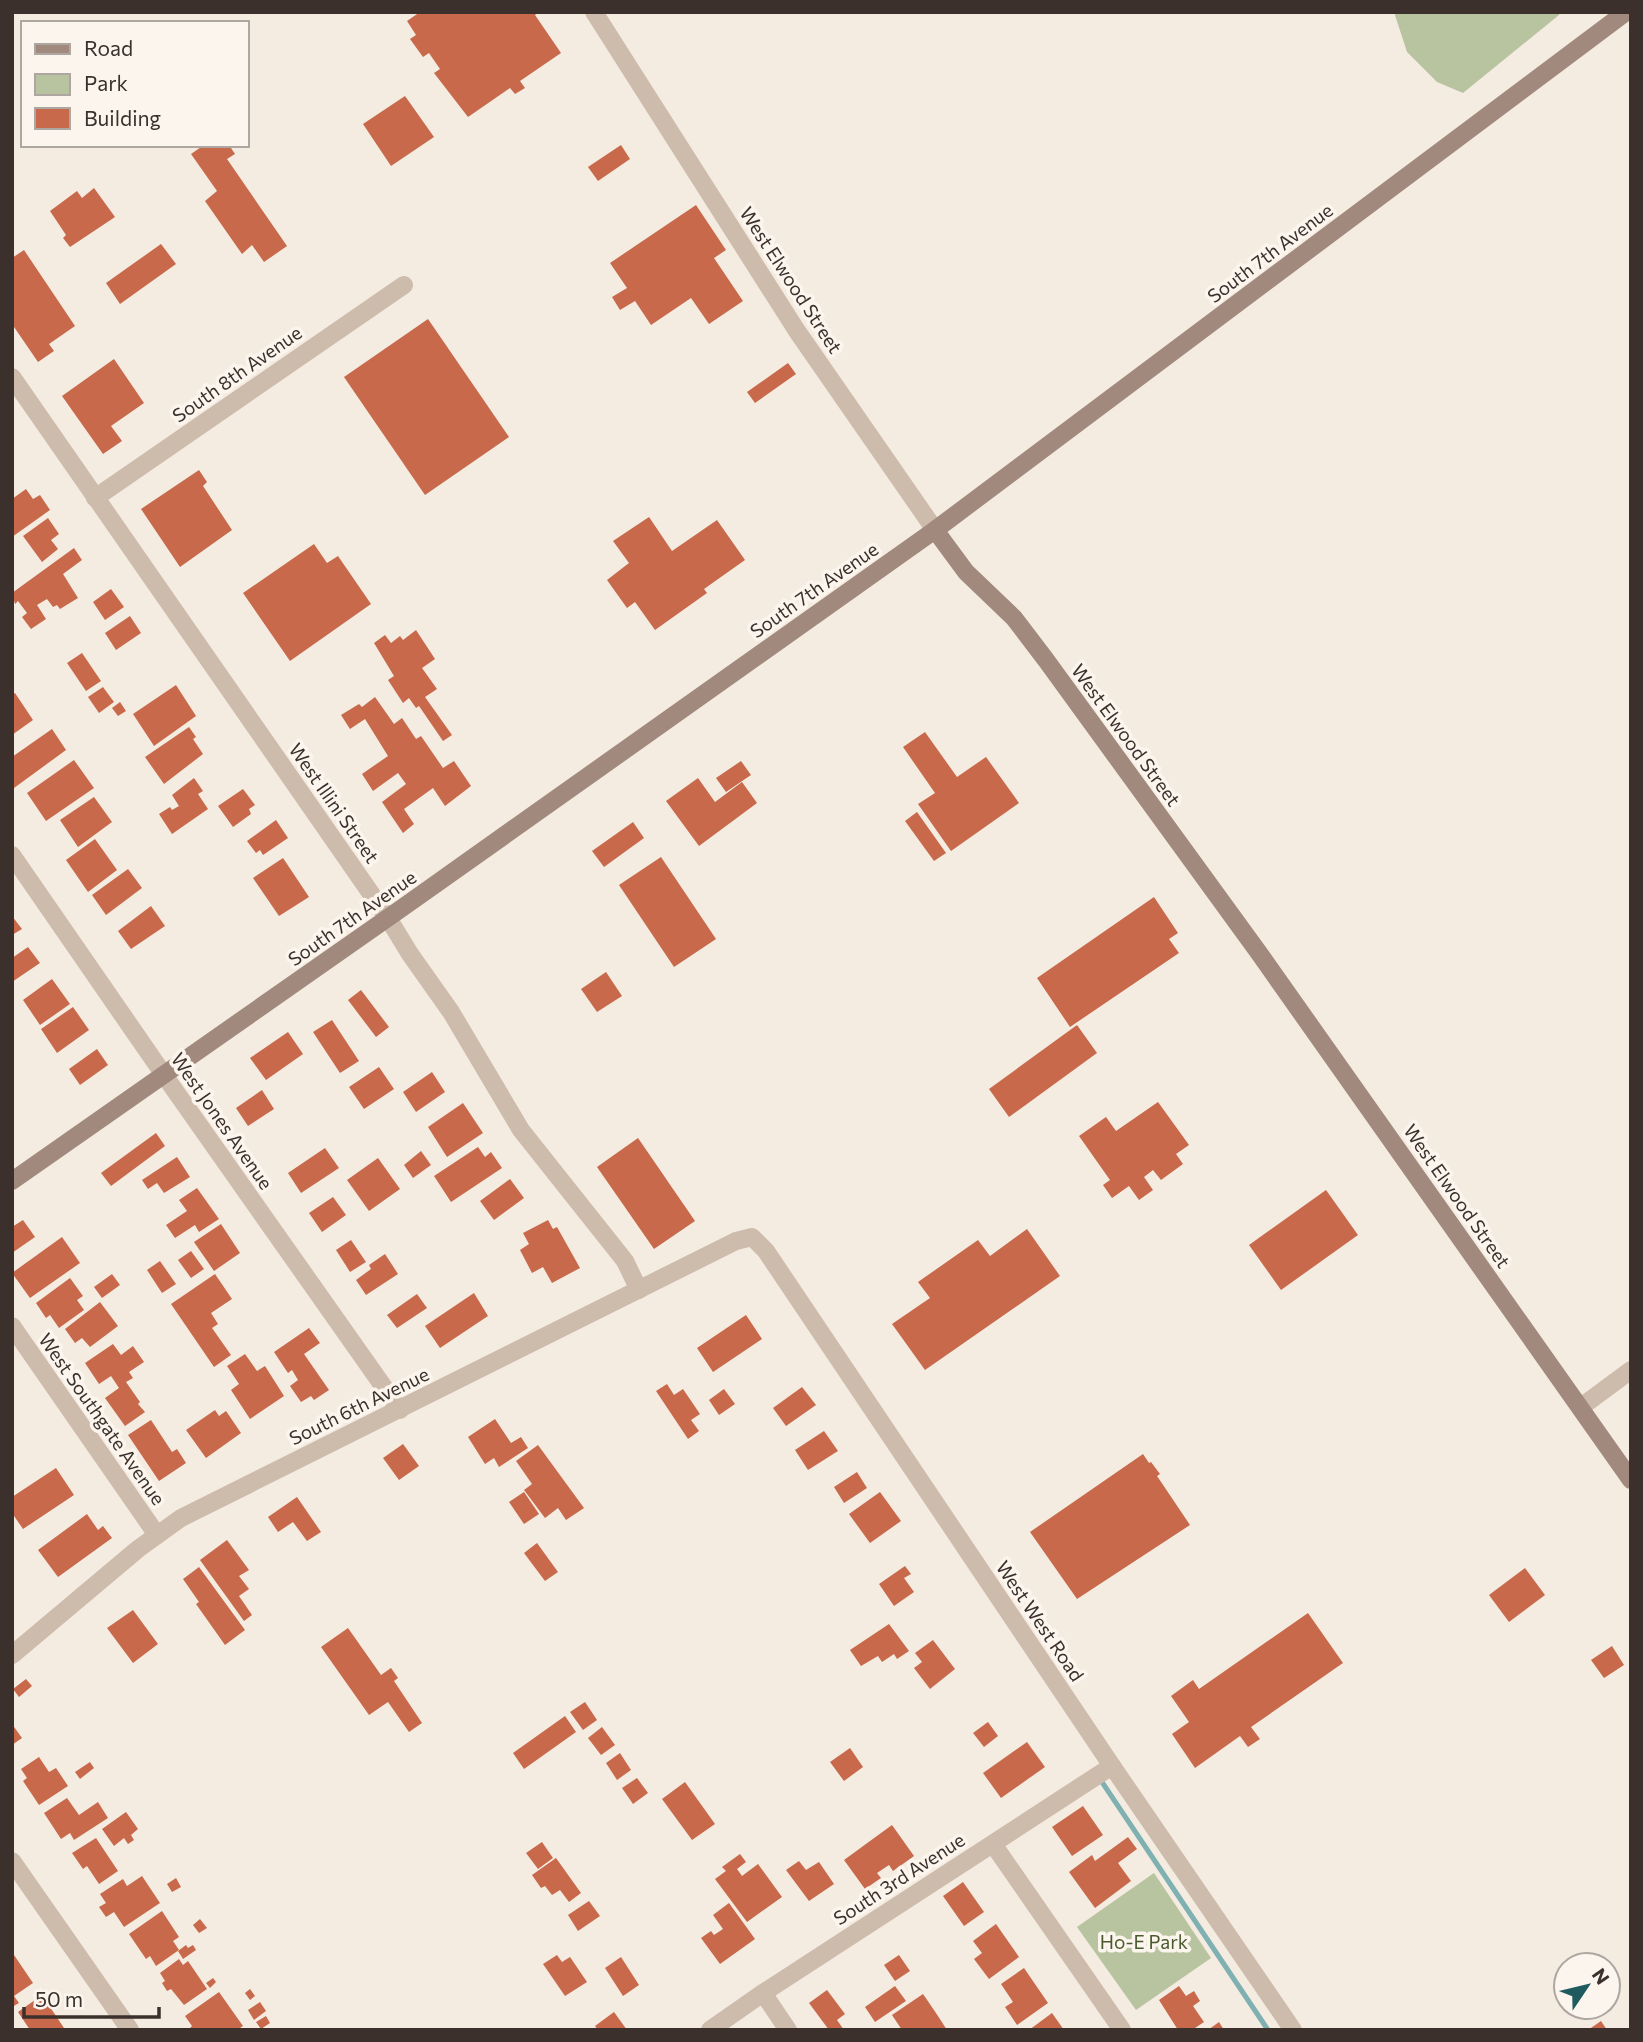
<svg xmlns="http://www.w3.org/2000/svg" width="1643" height="2042" viewBox="0 0 1643 2042" font-family="Commissioner,sans-serif">
<style>
.green{fill:#b8c4a0}
.lines{fill:none;stroke-linecap:round;stroke-linejoin:round}
.stream{stroke:#7fb0b2;stroke-width:5}
.building{fill:#c8694b}
.street{stroke:#cdbbac;stroke-width:18}
.secondary{stroke:#a18a7d;stroke-width:18}
.labels{text-anchor:middle;stroke-width:7;stroke-linejoin:round;paint-order:stroke}
.street-label{font-size:19px;fill:#3b302b;stroke:#fbf5ee}
.park-label{font-size:19px;fill:#4a5a2e;stroke:#fbf5ee}
</style>
<rect width="100%" height="100%" fill="#f4ebe1"/>
<!-- green -->
<g class="green">
<path d="M1394,12H1560L1559,15L1463,93L1437,82L1407,52Z"/>
<path d="M1154,1873L1211,1958L1136,2010L1077,1927Z"/>
</g>
<g class="lines">
<!-- stream -->
<path class="stream" d="M1100,1779L1268,2030"/>
</g>
<!-- building -->
<g class="building">
<path d="M420,12H539L535,15L561,53L520,81L525,88L515,94L510,88L468,117L434,73L440,69L429,53L423,57L410,39L416,35L407,21Z"/>
<path d="M405,96L434,137L391,166L363,124Z"/>
<path d="M204,145H229L235,154L227,159L287,246L264,262L252,245L242,254L205,201L217,191L191,154Z"/>
<path d="M621,145L630,159L598,181L588,167Z"/>
<path d="M94,188L115,217L70,247L63,238L66,235L50,211L77,191L82,198Z"/>
<path d="M696,205L726,250L714,258L743,301L709,324L691,298L651,325L635,301L620,310L612,297L627,288L610,263Z"/>
<path d="M161,244L176,264L120,304L106,283Z"/>
<path d="M24,250L75,326L49,344L54,351L38,362L12,324V258Z"/>
<path d="M428,319L509,437L425,495L344,377Z"/>
<path d="M114,359L144,403L111,426L122,441L103,454L62,396Z"/>
<path d="M788,363L796,374L755,403L747,392Z"/>
<path d="M199,470L207,482L203,486L232,530L180,567L141,509Z"/>
<path d="M26,489L33,499L40,495L50,510L12,537V499Z"/>
<path d="M649,517L672,551L717,520L745,560L704,589L707,593L655,630L635,602L627,608L607,580L629,563L613,541Z"/>
<path d="M48,518L59,534L51,540L58,549L42,562L23,536Z"/>
<path d="M314,544L327,563L338,556L371,604L290,661L243,593Z"/>
<path d="M74,548L82,560L63,574L78,598L60,609L57,605L53,607L47,599L37,605L46,619L31,629L22,617L27,613L18,601L15,604L12,593Z"/>
<path d="M111,589L124,607L105,620L93,602Z"/>
<path d="M130,616L141,633L116,650L105,633Z"/>
<path d="M416,630L435,659L422,668L437,689L425,697L452,735L443,741L419,706L416,708L409,698L403,703L388,680L394,676L374,643L385,635L391,643L400,636L403,640Z"/>
<path d="M82,653L101,681L86,691L67,663Z"/>
<path d="M176,685L196,716L154,746L133,714Z"/>
<path d="M103,687L114,702L99,713L88,697Z"/>
<path d="M15,693L33,720L12,735V695Z"/>
<path d="M375,697L394,724L402,718L416,739L421,736L443,768L454,761L471,786L445,806L433,788L404,809L414,824L403,833L382,802L406,784L398,773L373,791L362,774L388,756L365,719L350,729L341,715L359,704L362,707Z"/>
<path d="M120,702L126,711L118,716L112,708Z"/>
<path d="M189,727L196,737L193,739L203,754L164,784L145,757Z"/>
<path d="M52,729L66,750L14,788L12,757Z"/>
<path d="M925,732L957,777L986,757L1019,803L951,851L918,804L935,793L903,747Z"/>
<path d="M74,760L94,788L46,821L27,793Z"/>
<path d="M741,761L751,775L726,792L716,778Z"/>
<path d="M194,778L203,791L198,794L208,809L172,834L159,814L170,807L172,810L179,806L172,795Z"/>
<path d="M698,778L715,802L742,782L757,803L699,846L666,801Z"/>
<path d="M243,789L255,805L249,809L251,814L233,827L218,806Z"/>
<path d="M94,797L112,822L78,847L60,820Z"/>
<path d="M917,812L946,853L934,861L905,821Z"/>
<path d="M276,820L288,838L263,855L260,850L256,853L247,841Z"/>
<path d="M633,822L644,838L604,867L592,851Z"/>
<path d="M95,839L117,870L88,892L66,860Z"/>
<path d="M661,857L716,939L674,967L619,885Z"/>
<path d="M283,858L309,897L279,916L253,878Z"/>
<path d="M128,869L142,888L106,915L92,895Z"/>
<path d="M1154,897L1178,933L1169,939L1179,953L1070,1027L1037,978Z"/>
<path d="M151,906L165,926L131,949L118,931Z"/>
<path d="M12,916L22,929L12,935Z"/>
<path d="M28,947L40,963L12,982V958Z"/>
<path d="M606,972L622,996L597,1012L581,989Z"/>
<path d="M52,979L70,1004L40,1025L23,1000Z"/>
<path d="M361,990L389,1027L376,1037L348,1000Z"/>
<path d="M73,1007L89,1030L57,1053L41,1029Z"/>
<path d="M332,1020L359,1061L340,1073L313,1032Z"/>
<path d="M1077,1025L1097,1053L1009,1117L989,1089Z"/>
<path d="M288,1032L303,1054L266,1080L250,1058Z"/>
<path d="M97,1049L108,1065L80,1085L69,1069Z"/>
<path d="M379,1067L394,1089L364,1109L349,1087Z"/>
<path d="M432,1072L445,1092L416,1112L403,1092Z"/>
<path d="M262,1090L274,1109L248,1126L236,1108Z"/>
<path d="M1158,1102L1189,1145L1176,1154L1183,1164L1161,1180L1153,1170L1144,1177L1153,1190L1139,1200L1129,1186L1112,1198L1103,1185L1110,1180L1079,1136L1106,1117L1116,1131Z"/>
<path d="M463,1103L483,1133L447,1157L428,1127Z"/>
<path d="M156,1133L165,1146L111,1186L101,1173Z"/>
<path d="M638,1138L695,1221L654,1249L597,1167Z"/>
<path d="M478,1147L485,1157L491,1152L502,1168L451,1202L434,1176Z"/>
<path d="M325,1148L339,1168L301,1193L288,1173Z"/>
<path d="M421,1151L431,1165L413,1178L404,1165Z"/>
<path d="M177,1157L190,1177L164,1193L157,1183L148,1189L142,1180Z"/>
<path d="M378,1158L400,1189L369,1211L347,1180Z"/>
<path d="M510,1179L524,1198L494,1220L480,1201Z"/>
<path d="M197,1188L219,1219L199,1232L195,1225L175,1238L166,1225L187,1211L179,1200Z"/>
<path d="M1326,1190L1358,1235L1281,1290L1249,1245Z"/>
<path d="M333,1197L346,1215L322,1232L309,1213Z"/>
<path d="M23,1220L35,1237L12,1253V1227Z"/>
<path d="M548,1220L553,1229L557,1227L580,1268L552,1283L543,1267L532,1273L520,1250L529,1244L523,1233Z"/>
<path d="M221,1224L240,1253L214,1271L194,1242Z"/>
<path d="M1027,1229L1060,1276L925,1370L892,1324L930,1298L918,1282L978,1240L990,1256Z"/>
<path d="M62,1237L80,1263L30,1298L12,1273Z"/>
<path d="M351,1240L366,1262L350,1272L336,1250Z"/>
<path d="M191,1251L204,1269L191,1278L178,1260Z"/>
<path d="M385,1254L398,1274L366,1295L356,1280L371,1269L369,1265Z"/>
<path d="M160,1261L176,1284L162,1293L147,1270Z"/>
<path d="M112,1274L120,1285L102,1298L94,1287Z"/>
<path d="M215,1274L232,1299L211,1313L218,1324L212,1328L231,1355L214,1367L171,1304Z"/>
<path d="M70,1278L83,1296L77,1300L84,1310L59,1328L50,1315L46,1318L36,1303Z"/>
<path d="M474,1293L488,1316L440,1348L425,1326Z"/>
<path d="M417,1294L427,1308L397,1328L387,1315Z"/>
<path d="M100,1302L118,1326L90,1347L82,1338L75,1343L65,1329Z"/>
<path d="M746,1315L762,1339L713,1372L697,1348Z"/>
<path d="M309,1328L320,1343L304,1354L329,1390L314,1400L311,1396L301,1402L290,1386L298,1380L292,1370L288,1373L274,1352Z"/>
<path d="M113,1344L121,1355L133,1346L144,1362L129,1372L133,1378L126,1382L140,1402L138,1404L145,1412L125,1426L105,1398L119,1388L111,1376L99,1384L85,1363Z"/>
<path d="M245,1354L257,1371L265,1366L284,1396L250,1419L231,1390L239,1384L227,1366Z"/>
<path d="M667,1384L674,1395L683,1389L700,1414L691,1420L699,1431L688,1439L656,1391Z"/>
<path d="M802,1387L816,1405L786,1426L773,1408Z"/>
<path d="M724,1389L735,1404L719,1415L709,1400Z"/>
<path d="M215,1410L219,1416L226,1411L241,1433L206,1458L186,1430Z"/>
<path d="M495,1419L511,1443L521,1437L528,1448L499,1467L494,1458L485,1464L468,1437Z"/>
<path d="M151,1420L172,1452L177,1449L186,1463L159,1481L128,1435Z"/>
<path d="M824,1431L838,1451L808,1470L795,1450Z"/>
<path d="M403,1444L419,1466L399,1480L383,1458Z"/>
<path d="M538,1445L584,1508L566,1520L558,1508L545,1518L524,1490L532,1484L516,1461Z"/>
<path d="M1143,1454L1149,1463L1151,1462L1160,1474L1157,1476L1190,1525L1077,1599L1030,1532Z"/>
<path d="M56,1468L74,1495L23,1529L12,1513V1497Z"/>
<path d="M857,1472L867,1488L844,1503L834,1487Z"/>
<path d="M524,1492L539,1514L524,1524L509,1502Z"/>
<path d="M880,1492L901,1521L870,1543L849,1514Z"/>
<path d="M297,1497L321,1532L307,1541L293,1522L278,1532L268,1517Z"/>
<path d="M87,1514L98,1530L103,1526L112,1538L58,1577L38,1550Z"/>
<path d="M227,1540L249,1570L239,1576L249,1589L239,1596L252,1615L244,1621L200,1560Z"/>
<path d="M537,1543L558,1572L545,1581L524,1553Z"/>
<path d="M905,1566L911,1574L904,1578L914,1592L894,1606L879,1584Z"/>
<path d="M199,1567L245,1630L225,1645L196,1604L199,1602L183,1579Z"/>
<path d="M1525,1568L1545,1595L1509,1622L1489,1595Z"/>
<path d="M133,1610L158,1644L133,1663L107,1628Z"/>
<path d="M1308,1613L1343,1663L1251,1727L1260,1739L1248,1747L1240,1736L1195,1768L1172,1734L1189,1722L1171,1696L1193,1680L1199,1689Z"/>
<path d="M889,1624L909,1651L897,1659L894,1654L882,1662L878,1656L861,1666L850,1650Z"/>
<path d="M348,1628L381,1675L391,1668L398,1678L394,1681L422,1723L409,1732L388,1702L369,1715L321,1647Z"/>
<path d="M933,1640L955,1669L930,1689L914,1668L922,1662L915,1653Z"/>
<path d="M1612,1646L1624,1665L1604,1678L1591,1660Z"/>
<path d="M26,1679L32,1686L19,1697L13,1689Z"/>
<path d="M585,1702L597,1720L583,1730L570,1712Z"/>
<path d="M565,1716L576,1732L524,1769L513,1753Z"/>
<path d="M988,1722L998,1736L984,1747L973,1733Z"/>
<path d="M12,1724L22,1738L12,1745Z"/>
<path d="M602,1727L615,1745L601,1755L588,1738Z"/>
<path d="M1027,1742L1045,1767L1001,1798L983,1773Z"/>
<path d="M850,1748L863,1767L844,1781L830,1762Z"/>
<path d="M620,1753L631,1770L617,1780L606,1763Z"/>
<path d="M39,1757L49,1772L56,1768L68,1786L39,1805L23,1781L27,1778L21,1769Z"/>
<path d="M90,1762L94,1768L80,1779L75,1772Z"/>
<path d="M637,1778L648,1793L633,1804L622,1788Z"/>
<path d="M685,1782L715,1824L692,1840L662,1799Z"/>
<path d="M67,1798L79,1815L98,1802L108,1818L74,1840L70,1833L61,1839L44,1813Z"/>
<path d="M1083,1806L1103,1835L1072,1856L1052,1827Z"/>
<path d="M126,1812L138,1829L131,1835L134,1840L128,1844L124,1838L114,1846L102,1829Z"/>
<path d="M892,1825L914,1856L893,1871L889,1865L877,1873L881,1878L865,1889L844,1860Z"/>
<path d="M1128,1837L1137,1849L1118,1863L1131,1881L1095,1908L1069,1872L1092,1855L1095,1861Z"/>
<path d="M96,1838L118,1871L99,1884L87,1866L83,1869L72,1853Z"/>
<path d="M542,1842L553,1858L538,1869L526,1853Z"/>
<path d="M740,1854L746,1862L737,1869L742,1876L758,1864L782,1897L747,1922L715,1879L726,1871L722,1867Z"/>
<path d="M556,1858L581,1893L569,1902L560,1890L552,1895L545,1886L541,1888L532,1875Z"/>
<path d="M799,1861L806,1870L819,1862L834,1884L809,1901L786,1870Z"/>
<path d="M142,1876L160,1903L124,1927L114,1912L106,1917L99,1907L106,1903L100,1894L123,1879L127,1886Z"/>
<path d="M176,1878L181,1887L172,1892L167,1884Z"/>
<path d="M963,1882L984,1912L964,1926L943,1896Z"/>
<path d="M589,1901L600,1916L578,1931L568,1915Z"/>
<path d="M729,1903L755,1939L720,1964L701,1938L711,1931L714,1935L723,1929L713,1915Z"/>
<path d="M162,1911L179,1937L173,1941L179,1950L156,1966L150,1956L146,1959L129,1934Z"/>
<path d="M200,1919L207,1928L199,1933L193,1925Z"/>
<path d="M996,1924L1019,1957L989,1979L974,1959L982,1953L973,1941Z"/>
<path d="M186,1945L188,1948L193,1945L196,1950L183,1959L178,1951Z"/>
<path d="M14,1955L33,1983L14,1996L19,2003L12,2007V1956Z"/>
<path d="M557,1955L562,1962L570,1957L587,1982L565,1996L543,1964Z"/>
<path d="M899,1955L910,1971L895,1981L884,1965Z"/>
<path d="M621,1957L639,1985L623,1996L605,1968Z"/>
<path d="M179,1959L183,1965L188,1961L207,1989L184,2005L171,1989L167,1991L162,1983L165,1981L160,1973Z"/>
<path d="M1024,1968L1048,2003L1017,2025L1005,2007L1013,2002L1001,1984Z"/>
<path d="M213,1978L216,1982L210,1988L206,1983Z"/>
<path d="M895,1986L906,2001L875,2022L865,2007Z"/>
<path d="M1179,1986L1186,1996L1194,1991L1200,2001L1193,2006L1204,2022L1192,2030H1178L1159,2000Z"/>
<path d="M250,1989L255,1996L250,2000L245,1993Z"/>
<path d="M827,1990L845,2014L837,2020L844,2030H829L809,2003Z"/>
<path d="M219,1992L243,2026L237,2030H191L190,2028L192,2026L185,2016Z"/>
<path d="M923,1994L936,2013L947,2030H902L892,2015Z"/>
<path d="M42,1995L64,2028L62,2030H30L18,2012Z"/>
<path d="M260,2002L266,2011L254,2020L248,2010Z"/>
<path d="M614,2012L627,2030H598L595,2026Z"/>
<path d="M1052,2013L1064,2030H1029Z"/>
<path d="M266,2016L270,2023L261,2029L256,2022Z"/>
<path d="M1601,2021L1607,2030H1588Z"/>
<path d="M1219,2022L1224,2030H1208Z"/>
</g>
<g class="lines">
<!-- street -->
<g class="street">
<path d="M594,12L797,331L935,530"/>
<path d="M12,377L388,918L410,954L451,1012L521,1130L625,1261L639,1290"/>
<path d="M95,498L404,285"/>
<path d="M12,855L164,1075L400,1410"/>
<path d="M12,1326L157,1535"/>
<path d="M1581,1407L1631,1370"/>
<path d="M12,1655L138,1549L181,1518L736,1241L752,1237L766,1251L1112,1766L1293,2030"/>
<path d="M993,1844L1122,2030"/>
<path d="M12,1861L130,2030"/>
<path d="M763,1993L788,2030"/>
<path d="M710,2030L763,1993L1112,1766"/>
</g>
<!-- secondary -->
<g class="secondary">
<path d="M935,530L966,572L1014,618L1046,660L1259,953L1631,1480"/>
<path d="M12,1181L402,908L935,530L1626,12"/>
</g>
</g>
<g class="labels">
<!-- street labels -->
<g class="street-label">
<text transform="translate(1270 253) rotate(-37)" y="7">South 7th Avenue</text>
<text transform="translate(791 280) rotate(57)" y="7">West Elwood Street</text>
<text transform="translate(237 374) rotate(-35)" y="7">South 8th Avenue</text>
<text transform="translate(814 590) rotate(-35)" y="7">South 7th Avenue</text>
<text transform="translate(1126 735) rotate(54)" y="7">West Elwood Street</text>
<text transform="translate(334 803) rotate(55)" y="7">West Illini Street</text>
<text transform="translate(352 918) rotate(-35)" y="7">South 7th Avenue</text>
<text transform="translate(222 1121) rotate(55)" y="7">West Jones Avenue</text>
<text transform="translate(1457 1196) rotate(55)" y="7">West Elwood Street</text>
<text transform="translate(359 1406) rotate(-26)" y="7">South 6th Avenue</text>
<text transform="translate(102 1419) rotate(55)" y="7">West Southgate Avenue</text>
<text transform="translate(1040 1621) rotate(56)" y="7">West West Road</text>
<text transform="translate(899 1879) rotate(-33)" y="7">South 3rd Avenue</text>
</g>
<!-- park labels -->
<g class="park-label">
<text x="1144" y="1949">Ho-E Park</text>
</g>
</g>
<!-- border -->
<rect width="1643" height="2042" fill="none" stroke="#3b302b" stroke-width="28"/>
<!-- legend -->
<rect x="21" y="21" width="228" height="126" fill="#fbf5ee" stroke="#aea6a0" stroke-width="2"/>
<rect x="35" y="44" width="35" height="10" fill="#a18a7d" stroke="#aea6a0" stroke-width="2"/>
<text x="84" y="56" font-size="21" fill="#3b302b">Road</text>
<rect x="35" y="74" width="35" height="21" fill="#b8c4a0" stroke="#aea6a0" stroke-width="2"/>
<text x="84" y="91" font-size="21" fill="#3b302b">Park</text>
<rect x="35" y="108" width="35" height="21" fill="#c8694b" stroke="#aea6a0" stroke-width="2"/>
<text x="84" y="126" font-size="21" fill="#3b302b">Building</text>
<!-- north arrow -->
<g transform="translate(1587 1986) rotate(55)"><circle r="33" fill="#fbf5ee" stroke="#aea6a0" stroke-width="2"/>
<path d="M0-5L12 26L0 18L-12 26Z" fill="#1f5a5e"/>
<text y="-10" font-size="19" font-weight="bold" text-anchor="middle" fill="#3b302b">N</text>
</g>
<!-- scale -->
<path d="M24 2007v10h135v-10" fill="none" stroke="#3b302b" stroke-width="3.5"/>
<text x="35" y="2007" font-size="21" fill="#3b302b" stroke="#fbf5ee" stroke-width="5" paint-order="stroke">50 m</text>
</svg>
